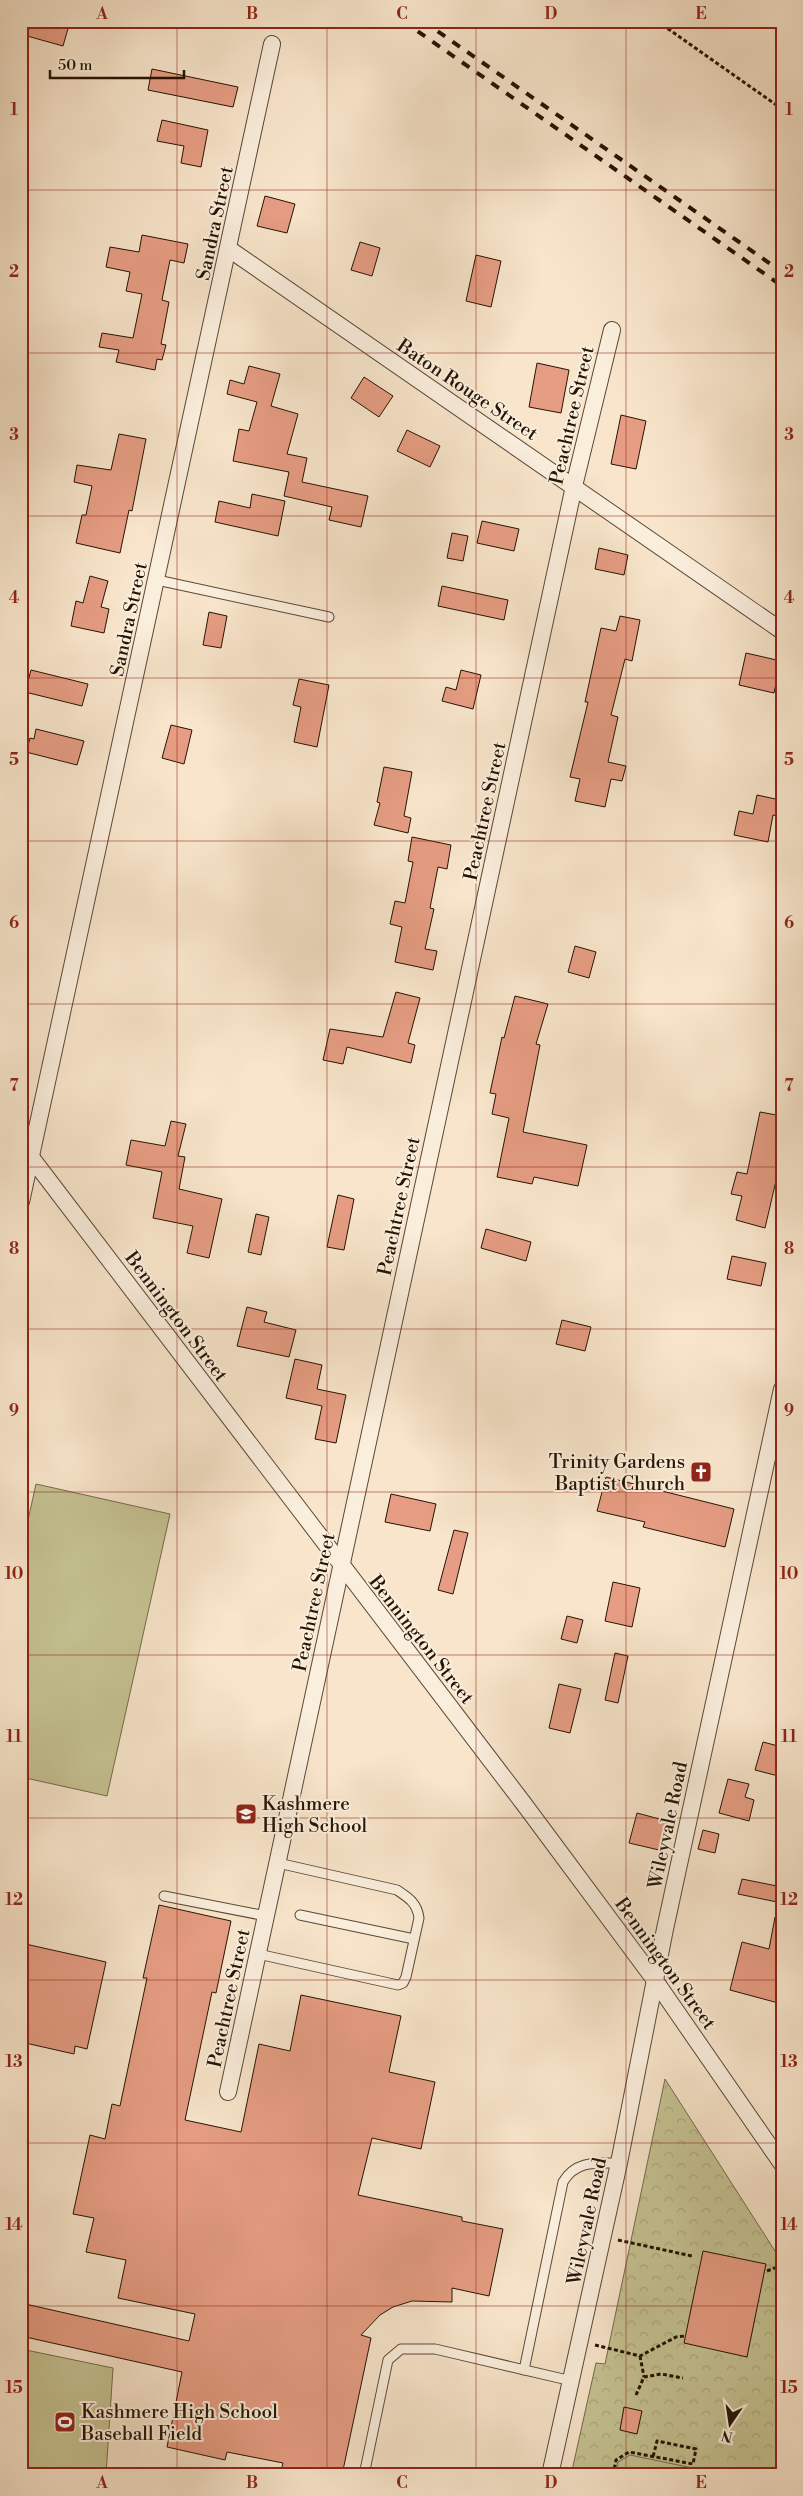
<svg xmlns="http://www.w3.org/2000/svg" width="803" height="2496" viewBox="0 0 803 2496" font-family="'Libre Bodoni',serif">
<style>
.park{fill:url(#park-crowns);stroke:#756a4a}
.pitch{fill:#c5c292;stroke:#756a4a}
.building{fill:#e69d83;stroke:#251303}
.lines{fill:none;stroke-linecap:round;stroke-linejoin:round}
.service-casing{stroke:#5a4835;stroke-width:11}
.minor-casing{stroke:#5a4835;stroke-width:18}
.path{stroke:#251303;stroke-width:3;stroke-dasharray:4 2.5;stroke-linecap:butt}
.service{stroke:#faeedd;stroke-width:9}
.minor{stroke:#faeedd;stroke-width:16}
.rail{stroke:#251303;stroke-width:4;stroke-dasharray:9 9;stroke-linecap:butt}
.grid{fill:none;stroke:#8f2418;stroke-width:1;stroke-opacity:0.55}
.labels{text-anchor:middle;stroke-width:4;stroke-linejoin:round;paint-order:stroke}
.street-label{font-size:19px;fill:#251303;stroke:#faeedd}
.poi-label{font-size:19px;fill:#251303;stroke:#faeedd;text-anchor:start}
.neatline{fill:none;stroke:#8f2418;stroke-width:2}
.grid-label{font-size:16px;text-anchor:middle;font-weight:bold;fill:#8f2418}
</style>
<defs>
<pattern id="park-crowns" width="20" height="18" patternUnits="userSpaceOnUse" patternTransform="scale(1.25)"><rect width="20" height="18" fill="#c5c292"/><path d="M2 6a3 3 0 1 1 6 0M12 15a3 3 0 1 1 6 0" fill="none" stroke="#a9a67c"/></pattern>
</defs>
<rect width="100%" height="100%" fill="#f8e5cb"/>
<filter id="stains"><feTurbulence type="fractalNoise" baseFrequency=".004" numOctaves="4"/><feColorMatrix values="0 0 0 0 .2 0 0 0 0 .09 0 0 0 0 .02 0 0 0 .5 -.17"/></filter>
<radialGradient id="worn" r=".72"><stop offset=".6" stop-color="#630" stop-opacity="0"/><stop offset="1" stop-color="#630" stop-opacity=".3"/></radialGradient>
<!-- park -->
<path class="park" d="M665,2079L782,2262V2475H571L596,2363L605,2364Z"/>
<!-- pitch -->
<g class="pitch">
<path d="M36,1484L170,1514L107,1796L21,1777V1552Z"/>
<path d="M21,2349L113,2368L106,2475H21Z"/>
<path d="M630,2455L726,2475H615L618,2462Z"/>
</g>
<!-- building -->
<g class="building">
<path d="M31,21H53L69,25L63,46L27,36Z"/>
<path d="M152,69L238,87L233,107L148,90Z"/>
<path d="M162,120L208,130L201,167L181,163L184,146L157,141Z"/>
<path d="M265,196L295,204L287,233L257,226Z"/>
<path d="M142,235L188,244L184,263L170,260L162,300L169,302L161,344L166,345L162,360L157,359L155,370L116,362L119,350L99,347L102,333L133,338L142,294L126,291L130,272L106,267L110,247L139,252Z"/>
<path d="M360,242L380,248L372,276L351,270Z"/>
<path d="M476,255L501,261L491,307L466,301Z"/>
<path d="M537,363L569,370L561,413L529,407Z"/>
<path d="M249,366L280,374L271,406L298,414L287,454L307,458L302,482L368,496L361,527L329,520L332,507L284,496L289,472L233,461L239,429L249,431L257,402L227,394L230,380L244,384Z"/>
<path d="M364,377L393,396L379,417L351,398Z"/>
<path d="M621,415L646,421L636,469L611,464Z"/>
<path d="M407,430L440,446L430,467L397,451Z"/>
<path d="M119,434L146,439L132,511L129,510L120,553L76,543L82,515H86L92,486L74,482L77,465L111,470Z"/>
<path d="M252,494L285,501L278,536L215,522L219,501L250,508Z"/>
<path d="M482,521L519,529L514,551L477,543Z"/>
<path d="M452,533L468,536L463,561L447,558Z"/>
<path d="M599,548L628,555L624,575L595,569Z"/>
<path d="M90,576L108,581L101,607L109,609L104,633L71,626L76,601L83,603Z"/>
<path d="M442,586L508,600L504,620L438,606Z"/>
<path d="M209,612L227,616L221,648L203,645Z"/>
<path d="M620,616L640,620L632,661L625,659L611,715L618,717L608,762L626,766L622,781L611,779L605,807L575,801L580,779L570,777L588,702H585L601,628L616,631Z"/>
<path d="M746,653L781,661L774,693L739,685Z"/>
<path d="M31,670L88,684L82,706L25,692Z"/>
<path d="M461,670L481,675L473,709L442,701L446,687L456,690Z"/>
<path d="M299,679L329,685L317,747L294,742L301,707L293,705Z"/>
<path d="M171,725L192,730L184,764L162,758Z"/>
<path d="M36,729L84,741L77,765L26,752L30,738L34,739Z"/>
<path d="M384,767L412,772L404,816L411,818L408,833L374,825L380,803L377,802Z"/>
<path d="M757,795L780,800L777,816L773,815L768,842L734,835L739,811L753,814Z"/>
<path d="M412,837L451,845L447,869L438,867L430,908L434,909L425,949L437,951L433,970L395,962L402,927L390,924L395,901L405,903L413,862L408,861Z"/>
<path d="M575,946L596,952L589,978L568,972Z"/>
<path d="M396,992L420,998L408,1043L415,1045L411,1063L347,1047L343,1064L323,1060L330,1029L383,1037Z"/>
<path d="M515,996L548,1004L536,1044L540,1045L523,1132L587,1145L578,1186L534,1177L532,1184L497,1177L509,1118L492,1114L496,1094L490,1093L502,1037L504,1038Z"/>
<path d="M760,1112L782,1116V1155L765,1228L736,1220L742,1196L731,1194L737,1172L747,1174Z"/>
<path d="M171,1121L186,1124L178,1156L185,1157L179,1189L222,1199L209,1258L187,1253L193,1226L153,1218L162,1172L126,1165L131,1140L165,1146Z"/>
<path d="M338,1195L354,1199L344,1250L327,1247Z"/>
<path d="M256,1214L269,1217L261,1255L248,1252Z"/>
<path d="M486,1229L531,1242L526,1261L481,1248Z"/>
<path d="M732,1256L766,1263L761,1286L727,1279Z"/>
<path d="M247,1307L267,1312L264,1322L296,1330L289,1357L237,1346Z"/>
<path d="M562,1320L591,1327L585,1351L556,1344Z"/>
<path d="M295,1359L322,1365L317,1389L346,1395L336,1443L315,1439L322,1406L286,1398Z"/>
<path d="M606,1477L734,1509L725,1547L643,1527L645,1522L597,1511Z"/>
<path d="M391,1494L436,1504L430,1531L385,1522Z"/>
<path d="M454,1530L468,1533L453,1594L438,1590Z"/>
<path d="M613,1582L640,1588L632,1627L605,1621Z"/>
<path d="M567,1616L583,1620L577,1643L561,1639Z"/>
<path d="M615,1653L628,1656L618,1703L605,1700Z"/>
<path d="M559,1684L581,1689L570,1733L549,1728Z"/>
<path d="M763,1742L782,1747V1777L755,1770Z"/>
<path d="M728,1779L749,1784L745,1797L754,1800L749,1821L719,1813Z"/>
<path d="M637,1813L667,1821L659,1850L629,1843Z"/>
<path d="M703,1830L719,1834L715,1853L698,1849Z"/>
<path d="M742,1879L782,1887V1903L738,1894Z"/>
<path d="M159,1905L231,1921L216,1993L212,1992L185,2120L241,2132L259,2044L290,2051L301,1995L401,2016L389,2072L435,2082L421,2149L372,2138L358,2195L462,2217V2221L503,2229L489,2296L452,2288V2302L412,2301L393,2307L380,2315L361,2335L371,2338L342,2475H297L281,2471L283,2463L227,2452L225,2460L167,2447L182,2372L21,2336V2303L189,2341L195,2314L118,2298L126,2260L86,2252L94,2218L73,2214L90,2135L105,2139L112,2104L120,2106L147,1978H143Z"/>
<path d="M775,1917H782V2004L730,1990L742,1942L769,1949Z"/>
<path d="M21,1943L106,1962L87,2049L75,2046L74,2054L21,2042Z"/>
<path d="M703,2251L766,2264L747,2357L684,2343Z"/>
<path d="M624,2407L642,2411L637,2434L620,2430Z"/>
</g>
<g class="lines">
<!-- service casing -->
<g class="service-casing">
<g id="service">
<path d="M157,580L329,617"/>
<path d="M164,1896L266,1916"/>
<path d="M300,1915L414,1939"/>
<path d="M258,1954L398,1985L403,1983L406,1977L419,1918C417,1903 409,1898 397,1890L278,1863"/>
<path d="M524,2370L563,2182C576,2160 597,2163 619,2163"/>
<path d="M364,2475L388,2360L401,2349H435L572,2381"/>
</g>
</g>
<!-- minor casing -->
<g class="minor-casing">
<g id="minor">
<path d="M229,249L782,631"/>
<path d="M21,1144L524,1804L654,1979L782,2164"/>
<path d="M21,1202L272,44"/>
<path d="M228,2092L574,486L612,330"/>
<path d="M550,2475L619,2163L665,1929L782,1389"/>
</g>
</g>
<!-- path -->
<g class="path">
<path d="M657,21L782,109"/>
<path d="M618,2240L692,2256"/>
<path d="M767,2271L782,2265"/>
<path d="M595,2345L640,2356L676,2337L685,2336"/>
<path d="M640,2356L644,2377"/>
<path d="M636,2395L644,2377L661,2374L683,2378"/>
<path d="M613,2475L616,2460L629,2452L693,2464L696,2449L657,2441L653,2457"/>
</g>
<!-- service -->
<use href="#service" class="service"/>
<!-- minor -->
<use href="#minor" class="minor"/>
<!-- rail -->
<g class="rail">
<path d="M403,21L782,286"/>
<path d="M423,21L782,272"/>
</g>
</g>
<!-- grid -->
<path class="grid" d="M177,21V2475M327,21V2475M476,21V2475M626,21V2475M21,190H782M21,353H782M21,516H782M21,678H782M21,841H782M21,1004H782M21,1167H782M21,1329H782M21,1492H782M21,1655H782M21,1818H782M21,1980H782M21,2143H782M21,2306H782"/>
<!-- icons -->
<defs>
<g id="church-square" transform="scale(1.125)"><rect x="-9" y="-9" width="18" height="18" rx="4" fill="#8f2418" stroke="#faeedd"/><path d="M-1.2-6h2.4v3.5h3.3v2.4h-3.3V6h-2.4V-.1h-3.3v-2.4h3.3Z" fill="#fff"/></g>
<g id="school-square" transform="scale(1.125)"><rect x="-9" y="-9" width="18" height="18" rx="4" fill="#8f2418" stroke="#faeedd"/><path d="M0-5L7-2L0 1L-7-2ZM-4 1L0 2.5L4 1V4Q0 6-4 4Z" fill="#fff"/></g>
<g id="stadium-square" transform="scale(1.125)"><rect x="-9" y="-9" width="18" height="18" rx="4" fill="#8f2418" stroke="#faeedd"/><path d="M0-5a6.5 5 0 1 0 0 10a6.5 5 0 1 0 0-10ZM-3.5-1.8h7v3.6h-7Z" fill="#fff"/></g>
</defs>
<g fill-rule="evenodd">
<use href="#church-square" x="701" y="1472"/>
<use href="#school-square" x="246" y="1814"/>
<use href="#stadium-square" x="65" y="2422"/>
</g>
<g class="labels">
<!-- street labels -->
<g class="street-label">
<text transform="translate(214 223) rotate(-78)" y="7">Sandra Street</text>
<text transform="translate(468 389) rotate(34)" y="7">Baton Rouge Street</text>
<text transform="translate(571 415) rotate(-77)" y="7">Peachtree Street</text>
<text transform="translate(128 619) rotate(-78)" y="7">Sandra Street</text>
<text transform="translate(484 811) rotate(-78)" y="7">Peachtree Street</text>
<text transform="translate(398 1206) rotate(-78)" y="7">Peachtree Street</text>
<text transform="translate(177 1316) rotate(53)" y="7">Bennington Street</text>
<text transform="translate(313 1602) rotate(-78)" y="7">Peachtree Street</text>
<text transform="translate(422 1639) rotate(52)" y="7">Bennington Street</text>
<text transform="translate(667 1825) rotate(-78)" y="7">Wileyvale Road</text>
<text transform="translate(666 1963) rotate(54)" y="7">Bennington Street</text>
<text transform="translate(228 1998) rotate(-78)" y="7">Peachtree Street</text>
<text transform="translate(586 2221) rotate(-78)" y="7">Wileyvale Road</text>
</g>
<!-- poi labels -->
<g class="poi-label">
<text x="685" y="1468" text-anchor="end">Trinity Gardens<tspan x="685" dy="22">Baptist Church</tspan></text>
<text x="262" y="1810">Kashmere<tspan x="262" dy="22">High School</tspan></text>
<text x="81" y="2418">Kashmere High School<tspan x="81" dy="22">Baseball Field</tspan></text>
</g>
</g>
<!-- margin -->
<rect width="803" height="2496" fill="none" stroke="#f8e5cb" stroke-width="55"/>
<!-- north arrow -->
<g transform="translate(730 2424) rotate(193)" stroke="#faeedd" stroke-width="4" paint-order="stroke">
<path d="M0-4L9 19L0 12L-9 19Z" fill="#251303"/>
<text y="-8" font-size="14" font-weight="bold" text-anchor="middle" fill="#251303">N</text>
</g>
<!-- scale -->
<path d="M50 70v8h134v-8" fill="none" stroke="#251303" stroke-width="2.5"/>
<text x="58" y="70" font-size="15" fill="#251303" stroke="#faeedd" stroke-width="4" paint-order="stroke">50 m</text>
<rect x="28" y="28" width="748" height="2440" class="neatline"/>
<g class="grid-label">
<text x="102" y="19">A</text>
<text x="252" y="19">B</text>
<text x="402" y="19">C</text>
<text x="551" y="19">D</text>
<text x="701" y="19">E</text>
<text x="14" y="115">1</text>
<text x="789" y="115">1</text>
<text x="14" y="277">2</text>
<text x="789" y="277">2</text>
<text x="14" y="440">3</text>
<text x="789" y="440">3</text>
<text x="14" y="603">4</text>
<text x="789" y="603">4</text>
<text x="14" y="765">5</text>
<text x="789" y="765">5</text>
<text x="14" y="928">6</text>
<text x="789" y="928">6</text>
<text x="14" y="1091">7</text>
<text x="789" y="1091">7</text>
<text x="14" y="1254">8</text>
<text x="789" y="1254">8</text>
<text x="14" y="1416">9</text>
<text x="789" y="1416">9</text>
<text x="14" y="1579">10</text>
<text x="789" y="1579">10</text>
<text x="14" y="1742">11</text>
<text x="789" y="1742">11</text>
<text x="14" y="1905">12</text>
<text x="789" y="1905">12</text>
<text x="14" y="2067">13</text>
<text x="789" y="2067">13</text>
<text x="14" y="2230">14</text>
<text x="789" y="2230">14</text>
<text x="14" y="2393">15</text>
<text x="789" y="2393">15</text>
<text x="102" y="2488">A</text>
<text x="252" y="2488">B</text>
<text x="402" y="2488">C</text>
<text x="551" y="2488">D</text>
<text x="701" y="2488">E</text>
</g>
<rect width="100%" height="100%" filter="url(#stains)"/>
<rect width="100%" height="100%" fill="url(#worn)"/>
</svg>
